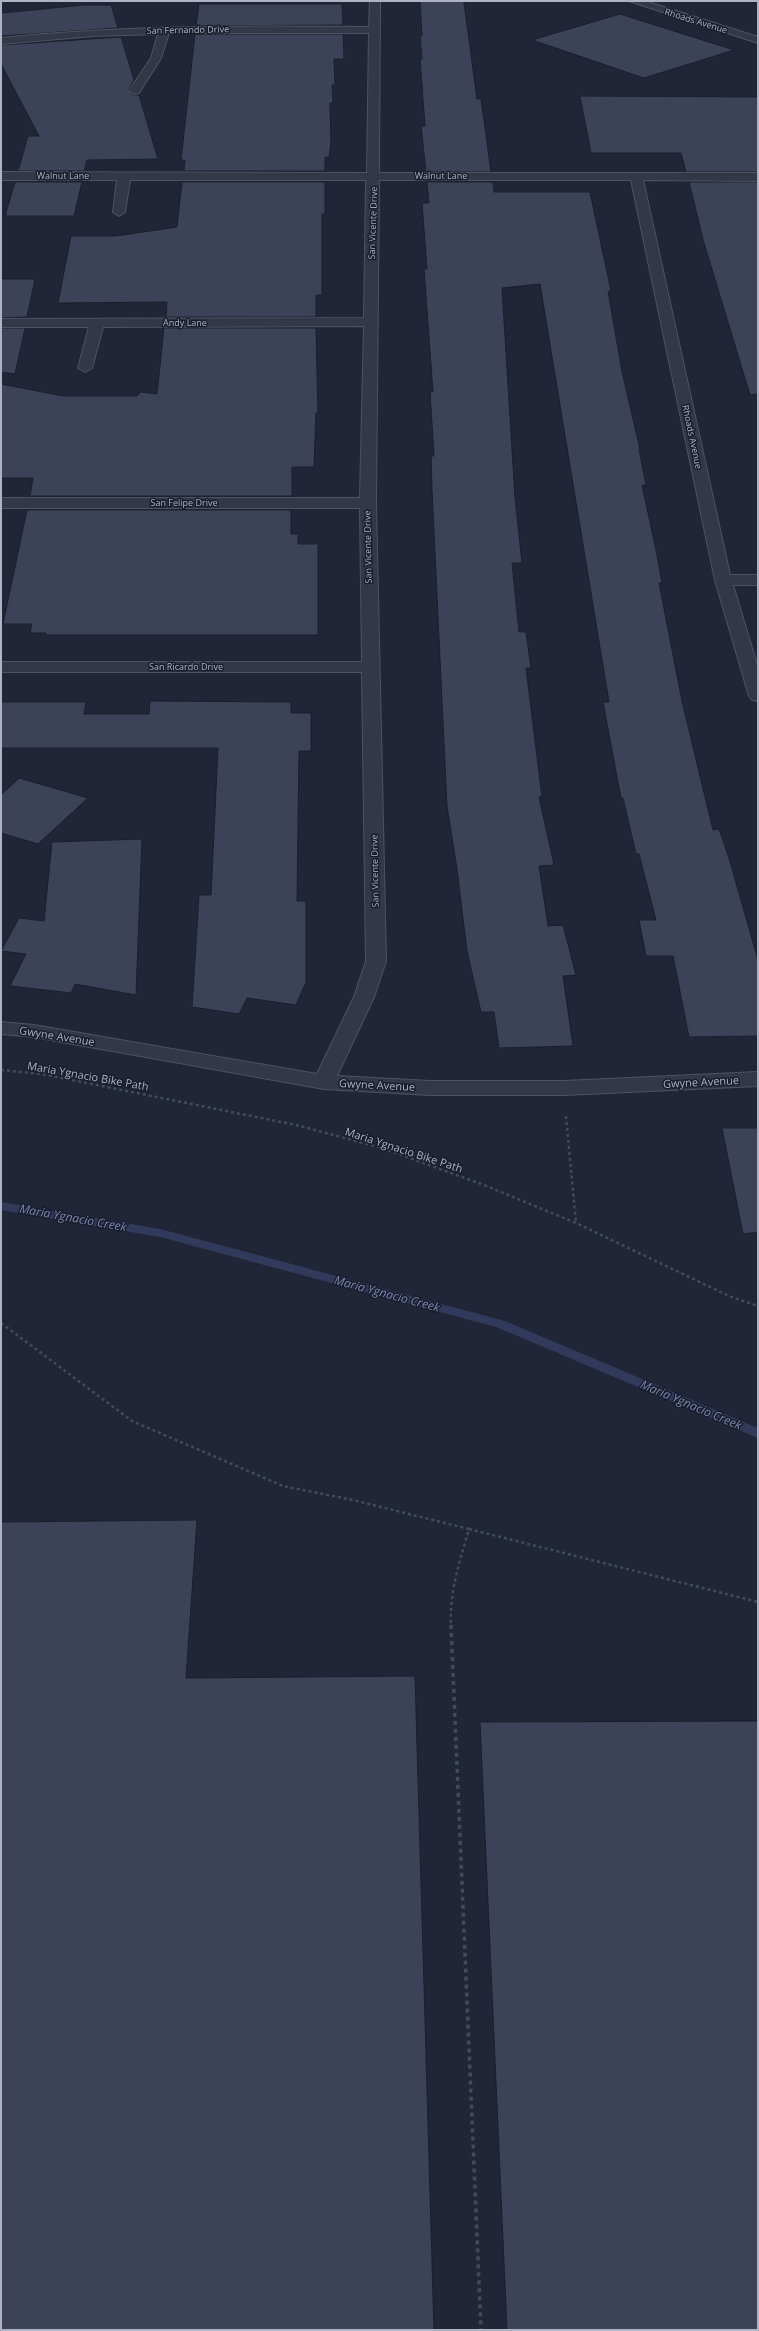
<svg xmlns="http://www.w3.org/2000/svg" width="759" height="2331" viewBox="0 0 759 2331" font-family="'Open Sans',sans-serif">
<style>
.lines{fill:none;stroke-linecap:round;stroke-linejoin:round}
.stream{fill:#323a5c;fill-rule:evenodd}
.building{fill:#3c4257;stroke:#1b1f2e}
.minor-casing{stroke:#4e5262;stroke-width:2}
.path-far1{stroke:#3f4e56;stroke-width:2.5;stroke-dasharray:3 3;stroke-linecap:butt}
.path{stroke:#3f4e56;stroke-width:3.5;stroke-dasharray:4 4;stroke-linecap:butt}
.minor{fill:#333748;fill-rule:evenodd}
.labels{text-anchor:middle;stroke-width:3;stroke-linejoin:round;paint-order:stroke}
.far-street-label{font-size:9px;fill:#aeb2c4;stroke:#191d2c}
.street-label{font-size:11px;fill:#aeb2c4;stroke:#191d2c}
.water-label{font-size:12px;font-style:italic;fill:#7d88b2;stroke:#191d2c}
</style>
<rect width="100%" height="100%" fill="#202537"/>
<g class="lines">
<!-- stream -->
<path class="stream" d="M1,1202L160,1229L505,1321L758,1428V1438L496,1327L160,1237L1,1210Z"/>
</g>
<!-- building -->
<g class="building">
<path d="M420,1H463L464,3L477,99H481L491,172H426L421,126H425L420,59H422L420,36H422Z"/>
<path d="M199,4H342L343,25L196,26Z"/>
<path d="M84,5H111L118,28L1,36V13Z"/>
<path d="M620,14L734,50L644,78L532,40Z"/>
<path d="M195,34H343L344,59H334L335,85H332L333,103H330L331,143L329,157H325V171H184L185,160H181Z"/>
<path d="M121,37L134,80L128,91L134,95H139L158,159L87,160L84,171H18L28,136H39L1,64V45Z"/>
<path d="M580,96L758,97V172H686L681,153H591Z"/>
<path d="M15,182H82L74,216H5Z"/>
<path d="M182,182H325V214H322V295H316V317H166L167,302L58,303L71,236H116L177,227Z"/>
<path d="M427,182H493L494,192H590L611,291H608L622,372L640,449H639L646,485H642L656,550L662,583H659L682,701L713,830L719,829L729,858L758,960V1036L689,1037L673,956H646L639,920H656L639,854H636L623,798H621L603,702H609L540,284L502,288L515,497L522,563H512L519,632H526L531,668H526L542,797H539L554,865L539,866L548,926L563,925L576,975L563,976L573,1046L499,1048L494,1012H481L467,951L457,869L447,806L432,490L431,456H434L430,392H433L424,269H427L422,203H429Z"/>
<path d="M689,182H758V394L750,395L704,243Z"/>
<path d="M1,279H35L27,317L1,318Z"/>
<path d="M1,328H25L15,374L1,372Z"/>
<path d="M164,328H316L318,413H316L314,467H292V496H30L33,478H1V384L63,396H137L141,392L157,394Z"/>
<path d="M27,510H291V534H298V544H318V635H46V633H30L32,624H3Z"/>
<path d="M150,701L291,702V713H311V751H299L297,901H306V982L296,1005L247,998L239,1014L192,1007L199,895H211L218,748H1V702H86L84,714H149Z"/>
<path d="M19,778L88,798L38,844L1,833V795Z"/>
<path d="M142,839L136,995L75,984L71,993L10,986L26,954L1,951L19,918L44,921L52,842Z"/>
<path d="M722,1128H758V1232L743,1234Z"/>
<path d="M197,1520L186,1678L415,1676L434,2330H1V1522Z"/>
<path d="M758,1721V2330H507L480,1722Z"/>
</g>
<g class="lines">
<!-- minor casing -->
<g class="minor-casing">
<g id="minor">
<path d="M370,1H380L379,173H758V181L643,180L730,575H758V585H733L758,668V701L752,700L749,696L715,580L631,180H379L376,503L386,961L374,997L337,1076L430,1081H564L758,1072V1086L564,1095H430L324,1089L34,1037L1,1034V1022L34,1025L317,1074L354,997L366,961L362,672H1V662H362L360,508H1V498H360L364,326L103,327L92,368L85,372L78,368L89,327H1V319L364,318L366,180H130L125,212L119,216L113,212L117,180H1V172L367,173L369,33H169L161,58L139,93L135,94L129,91L151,58L158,34L94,36L1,44V38C124,25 246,26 369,27Z"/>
<path d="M629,1H645L758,37V43Z"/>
</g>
</g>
<!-- path-far1 -->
<g class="path-far1">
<path d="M1,1070L42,1074L296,1125L382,1148L484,1185L576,1223L729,1296L758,1306"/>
<path d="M566,1116L576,1223"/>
<path d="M1,1323L132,1421L283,1486L353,1500L469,1529C460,1561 449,1592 451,1626"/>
<path d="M469,1529L758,1602"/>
</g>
<!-- path -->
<path class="path" d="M451,1625L481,2330"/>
<!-- minor -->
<use href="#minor" class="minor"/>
</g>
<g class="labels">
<!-- far-street labels -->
<g class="far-street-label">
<text transform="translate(696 21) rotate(17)" y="3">Rhoads Avenue</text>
<text transform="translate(188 30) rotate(-1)" y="3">San Fernando Drive</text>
<text x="63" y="179">Walnut Lane</text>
<text x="441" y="179">Walnut Lane</text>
<text transform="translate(373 223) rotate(-88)" y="3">San Vicente Drive</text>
<text x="185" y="326">Andy Lane</text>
<text transform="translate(692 437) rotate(78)" y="3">Rhoads Avenue</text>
<text x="184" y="506">San Felipe Drive</text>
<text transform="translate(368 547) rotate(-91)" y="3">San Vicente Drive</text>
<text x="186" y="670">San Ricardo Drive</text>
<text transform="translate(375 871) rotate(-91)" y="3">San Vicente Drive</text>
</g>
<!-- street labels -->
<g class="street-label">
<text transform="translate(57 1036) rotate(9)" y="4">Gwyne Avenue</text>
<text transform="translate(88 1076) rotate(10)" y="4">Maria Ygnacio Bike Path</text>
<text transform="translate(701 1082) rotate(-3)" y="4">Gwyne Avenue</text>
<text transform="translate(377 1085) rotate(3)" y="4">Gwyne Avenue</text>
<text transform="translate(404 1150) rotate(18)" y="4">Maria Ygnacio Bike Path</text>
</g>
<!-- water labels -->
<g class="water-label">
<text transform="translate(73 1218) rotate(10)" y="4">Maria Ygnacio Creek</text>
<text transform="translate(387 1294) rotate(15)" y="4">Maria Ygnacio Creek</text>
<text transform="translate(691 1405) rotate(23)" y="4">Maria Ygnacio Creek</text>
</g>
</g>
<!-- border -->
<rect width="759" height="2331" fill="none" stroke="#aeb2c4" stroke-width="4"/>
</svg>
